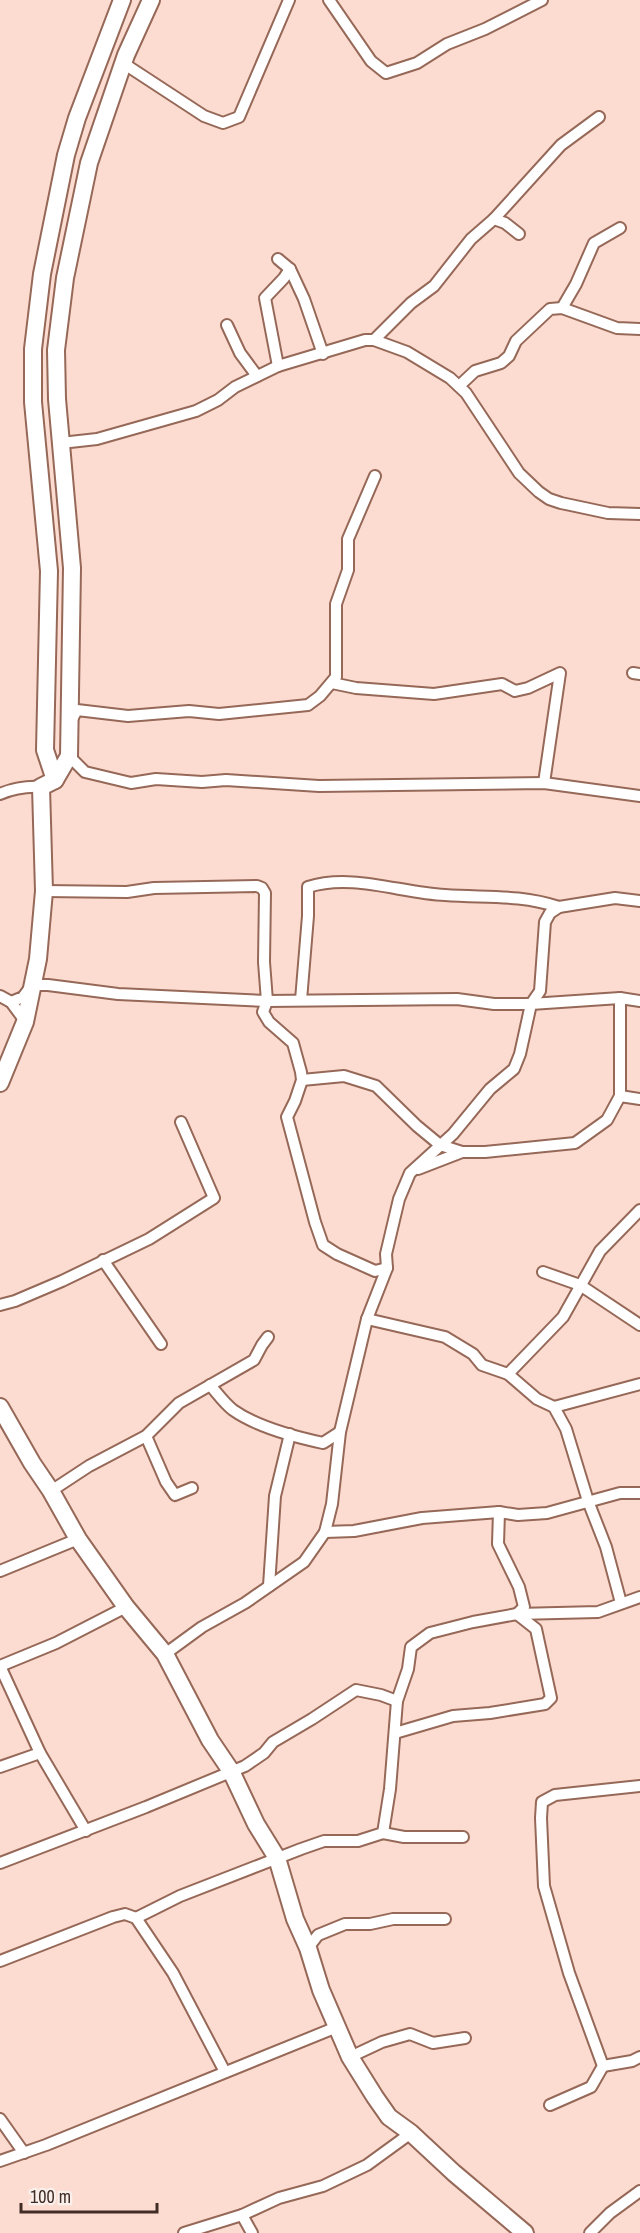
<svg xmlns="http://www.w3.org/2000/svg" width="640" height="2233" viewBox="0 0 640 2233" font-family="'Archivo Narrow',sans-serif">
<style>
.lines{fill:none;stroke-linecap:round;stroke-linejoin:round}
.street-casing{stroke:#966858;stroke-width:14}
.primary-casing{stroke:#966858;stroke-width:20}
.street{stroke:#fff;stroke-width:10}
.primary{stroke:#fff;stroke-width:16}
</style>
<rect width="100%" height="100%" fill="#fcdcd1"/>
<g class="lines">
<!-- street casing -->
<g class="street-casing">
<g id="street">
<path d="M329,0L371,61L386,73L417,63L447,44L485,29L542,0"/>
<path d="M123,63L204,116L223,123L239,117L289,0"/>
<path d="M494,219L561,145L599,117"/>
<path d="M278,259L290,269L304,299L323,354"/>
<path d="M562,308L576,284L594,243L620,228"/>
<path d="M227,325L240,353L257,376L254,377"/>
<path d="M374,340L411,303L434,286L471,239L494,219L505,223L519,234"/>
<path d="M278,366L265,298L284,278L290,269"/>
<path d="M459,386L475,371L501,363L509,356L516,341L550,309L562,308L617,328L640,329"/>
<path d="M61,443L97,439L196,411L218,400L235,387L278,366L365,340H374L407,352L450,378L466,393L519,473L539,492L549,499L561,503L608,513L640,514"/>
<path d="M633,673L640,674"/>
<path d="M332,683L356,688L434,694L502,684L515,691L528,688L560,673L544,783"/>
<path d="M71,721L77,710L128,716L189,711L219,714L308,705L320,696L336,677V604L348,570V539L375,476"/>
<path d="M69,756L85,772L131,783L156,779L202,782L226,780L319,786L544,783L640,796"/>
<path d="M0,794C14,788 25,786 41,787"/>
<path d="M44,891L127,892L154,888L257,886L262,888L265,893L264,962L267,1001L263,1012L269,1022L293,1043L301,1072L302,1080L295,1101L287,1117L315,1222L323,1245L337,1254L375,1271L387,1268"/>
<path d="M0,996L11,1002L25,1021"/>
<path d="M620,998V1096L640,1099"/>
<path d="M301,1000L308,916V887C352,873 401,893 445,895C486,898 519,894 559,907"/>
<path d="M11,1002L23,997L32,985H48L118,994L267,1001L457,999L494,1004H531L620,998L640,1001"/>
<path d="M302,1080L344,1076L376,1086L417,1126L440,1145L462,1152"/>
<path d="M418,1169L462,1152H485L575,1143L607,1120L620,1096"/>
<path d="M103,1260L161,1344"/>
<path d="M543,1272L580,1285L640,1325"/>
<path d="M0,1305L15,1301L62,1281L149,1239L214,1198L181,1122"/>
<path d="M367,1319L387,1268L386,1254L399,1199L410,1173L453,1134L490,1089L514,1069L520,1054L531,1004L540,991L545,922L550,913L559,907L615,898L640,901"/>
<path d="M508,1374L537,1399L554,1407L566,1429L588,1501L606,1547L621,1603"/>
<path d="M210,1385C217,1393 224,1403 233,1410C257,1427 295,1437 323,1443L340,1432"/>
<path d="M554,1407L640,1384"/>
<path d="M146,1436L166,1482L175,1495L192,1488"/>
<path d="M51,1491L89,1466L146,1436L179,1403L254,1360L262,1345L268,1337"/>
<path d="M325,1532L354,1531L422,1518L499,1512L518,1515L547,1513L620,1493H640"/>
<path d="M0,1571L78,1539"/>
<path d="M269,1586L275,1496L290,1434"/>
<path d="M165,1654L202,1627L245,1603L304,1562L325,1532L332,1504L340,1432L367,1319L445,1337L473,1354L482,1365L508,1374L563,1317L600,1251L640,1210"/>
<path d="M0,1666L40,1753L86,1831"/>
<path d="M0,1666L56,1643L126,1607"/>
<path d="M395,1733L453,1716L490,1713L545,1704L551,1698L536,1629L517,1614L524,1607L519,1587L498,1544L499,1512"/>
<path d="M0,1767L40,1753"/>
<path d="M383,1833L404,1837H463"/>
<path d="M0,1863L146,1807L245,1766L264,1753L273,1742L312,1719L356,1690L381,1695L397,1701"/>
<path d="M136,1918L180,1896L301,1849L324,1841H358L383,1833L390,1789L397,1701L408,1669L411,1647L430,1633L473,1622L517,1614L598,1612L640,1597"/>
<path d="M308,1948L318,1935L345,1924H370L393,1919H445"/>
<path d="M0,1961L113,1917L125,1914L136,1918L173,1973L225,2072"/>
<path d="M350,2057L382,2042L410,2034L433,2043L465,2038"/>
<path d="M603,2066L632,2061L640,2057"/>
<path d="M550,2105L591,2087L603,2066L569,1973L544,1886L541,1818L542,1802L555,1795L640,1786"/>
<path d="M0,2119L24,2153"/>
<path d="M0,2161L46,2145L337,2027"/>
<path d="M242,2215L252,2233"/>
<path d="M184,2233L242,2215L279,2198L323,2186L367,2165L411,2133"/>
<path d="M590,2233L610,2213L640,2191"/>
</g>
</g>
<!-- primary casing -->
<g class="primary-casing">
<g id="primary">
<path d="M55,780L45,750L49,571L33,402V349L42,274L66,155L77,118L122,0"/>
<path d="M0,1083L25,1022L38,959L44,891L41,787L55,780L69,756L72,568L57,399L56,350L65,278L89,163L126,55L151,0"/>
<path d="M0,1407L32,1463L51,1491L78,1539L126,1607L165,1654L210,1740L231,1771L256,1824L277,1858L295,1919L308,1948L321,1990L350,2057L375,2097L389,2117L411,2133L454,2173L525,2233"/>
</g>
</g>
<!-- street -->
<use href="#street" class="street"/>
<!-- primary -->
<use href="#primary" class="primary"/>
</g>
<!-- scale -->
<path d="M21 2203v9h136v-9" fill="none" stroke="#412d26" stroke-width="3"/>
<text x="30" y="2203" font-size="18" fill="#412d26" stroke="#f9efeb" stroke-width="4.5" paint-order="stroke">100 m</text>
</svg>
